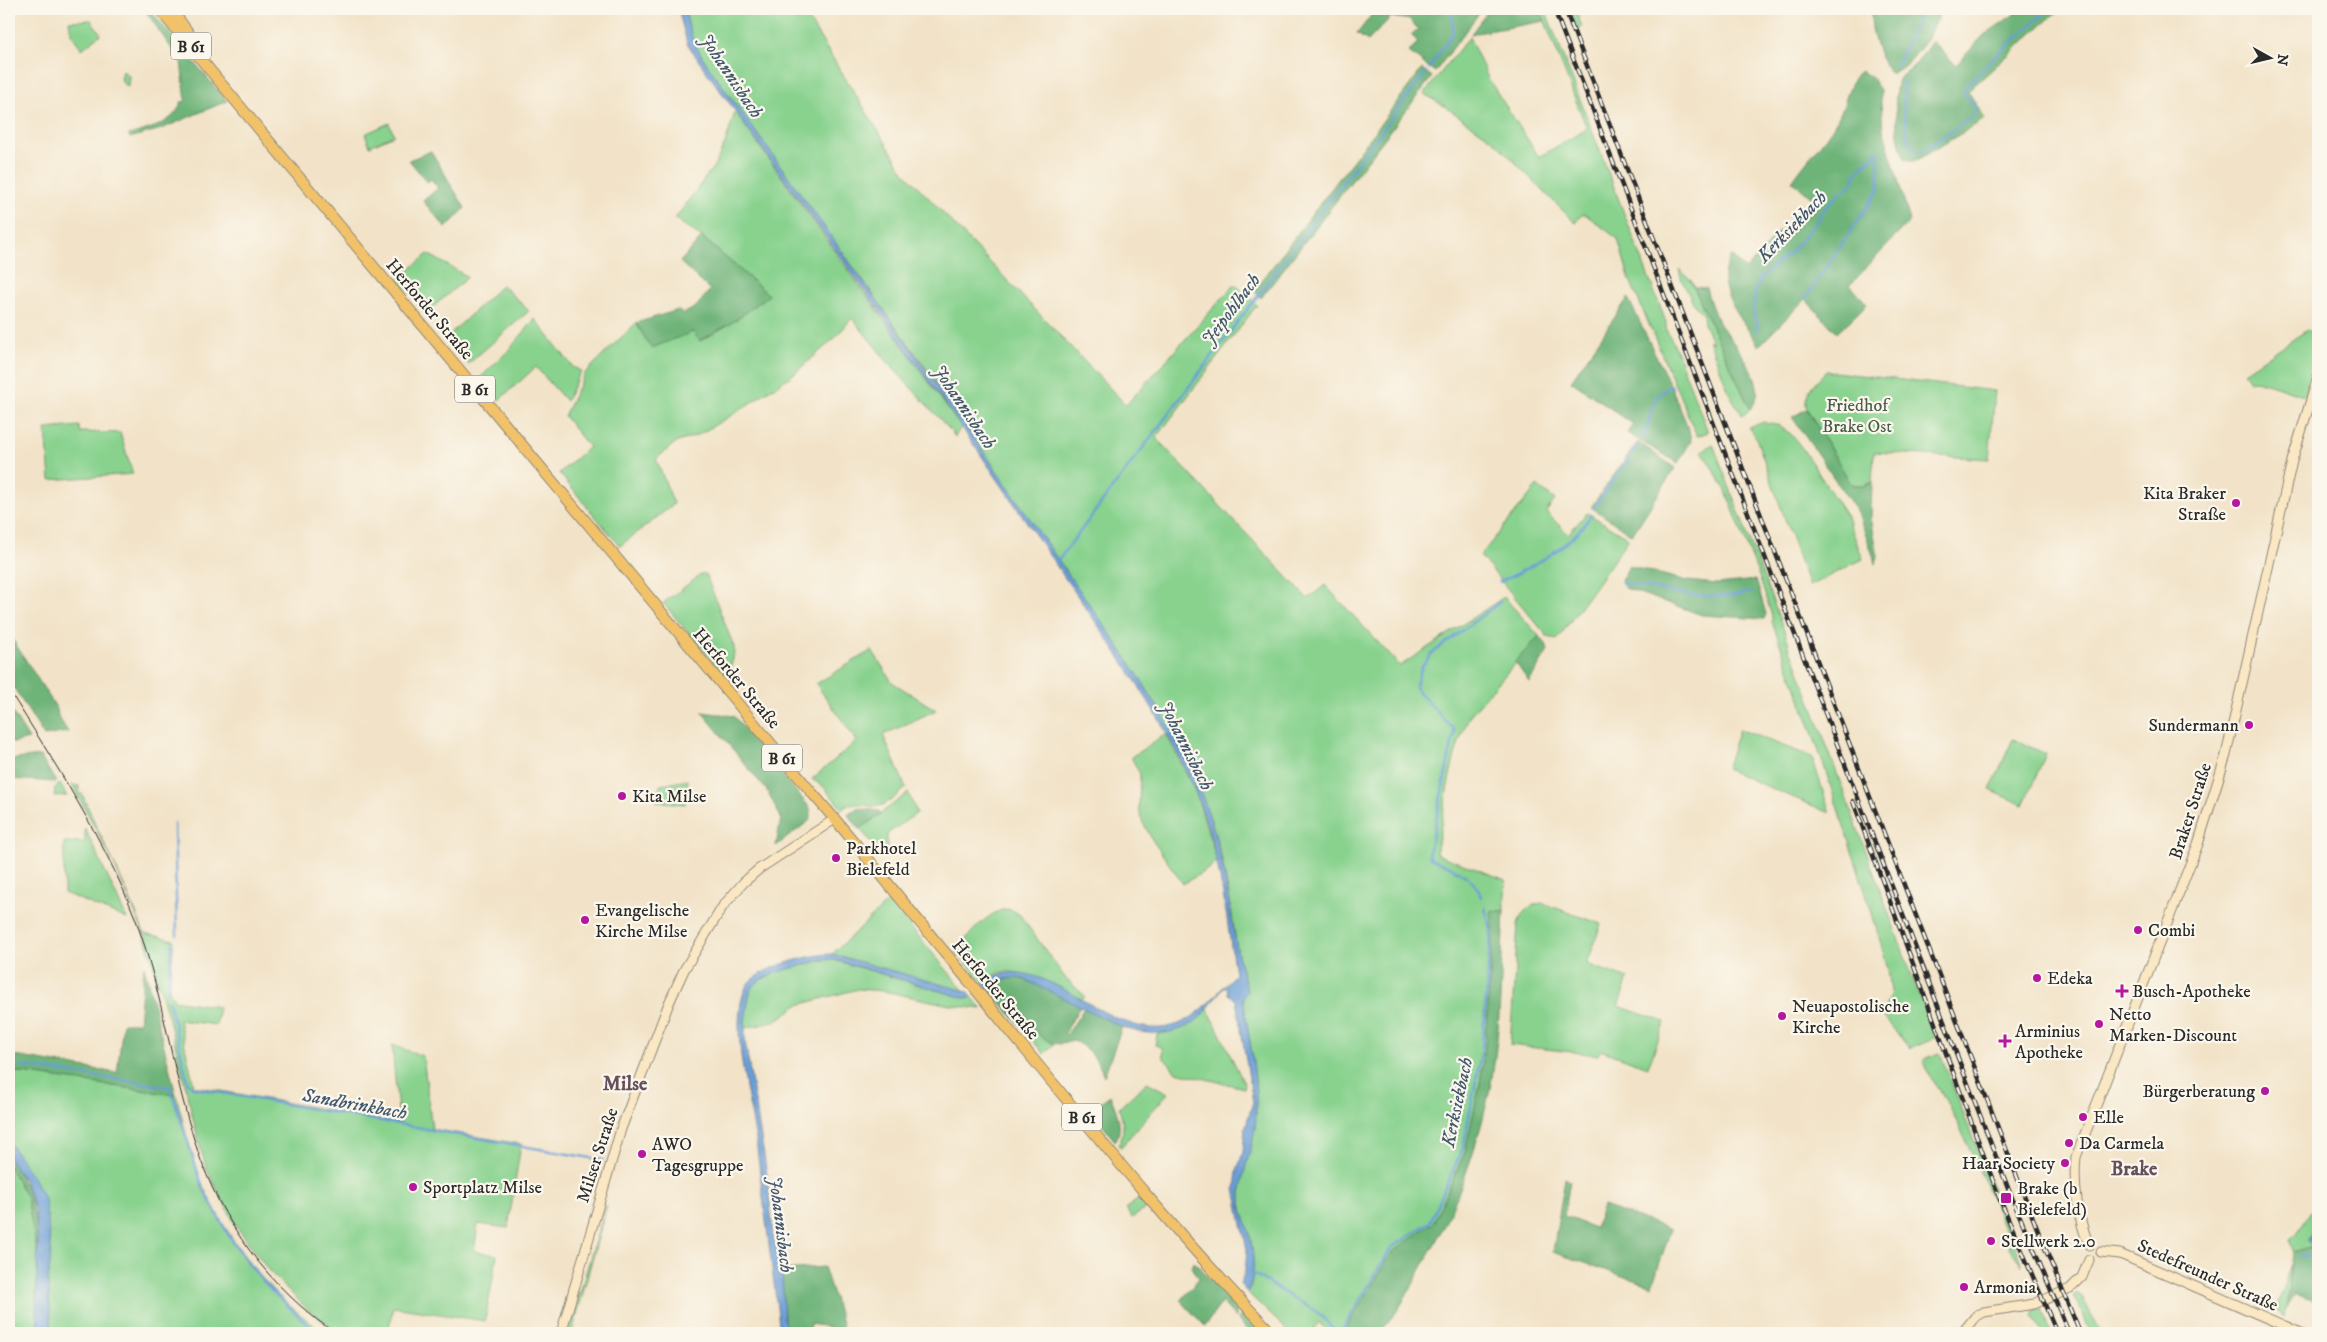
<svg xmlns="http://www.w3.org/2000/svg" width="2327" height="1342" viewBox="0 0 2327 1342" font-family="'IM FELL DW Pica',serif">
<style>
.green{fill:#88d28e;stroke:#5a7e5c}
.forest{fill:#6eb479;stroke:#4c7052}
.water{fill:#699dd5;stroke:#4a6480}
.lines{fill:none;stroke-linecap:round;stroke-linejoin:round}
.stream{stroke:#699dd5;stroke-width:2.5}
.secondary-casing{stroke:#8e877a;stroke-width:11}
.primary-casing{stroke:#8e877a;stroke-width:12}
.secondary{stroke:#fae7c3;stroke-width:9}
.primary{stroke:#f2c26a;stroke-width:10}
.tram{stroke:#2b2b2b;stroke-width:1}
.rail-casing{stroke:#2b2b2b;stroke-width:4.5}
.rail{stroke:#fbf7ec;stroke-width:2.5;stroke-dasharray:8;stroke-linecap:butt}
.poi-dot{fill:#b5179e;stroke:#fbf7ec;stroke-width:2}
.labels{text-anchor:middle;stroke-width:4.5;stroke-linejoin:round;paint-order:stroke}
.shield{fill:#fbf7ec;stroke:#696865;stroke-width:1}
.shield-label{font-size:16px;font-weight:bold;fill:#2b2b2b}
.street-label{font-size:18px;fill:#2b2b2b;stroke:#fbf7ec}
.park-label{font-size:18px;fill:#475d49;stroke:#fbf7ec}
.poi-label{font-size:18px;fill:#2b2b2b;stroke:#fbf7ec;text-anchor:start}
.water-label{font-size:19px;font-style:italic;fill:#44596f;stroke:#fbf7ec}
.quarter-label{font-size:20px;font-weight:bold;fill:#664f5c;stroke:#fbf7ec}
</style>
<rect width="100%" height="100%" fill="#fbf7ec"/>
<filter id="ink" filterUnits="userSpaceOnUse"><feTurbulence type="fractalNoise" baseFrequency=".02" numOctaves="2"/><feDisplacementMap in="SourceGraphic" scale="10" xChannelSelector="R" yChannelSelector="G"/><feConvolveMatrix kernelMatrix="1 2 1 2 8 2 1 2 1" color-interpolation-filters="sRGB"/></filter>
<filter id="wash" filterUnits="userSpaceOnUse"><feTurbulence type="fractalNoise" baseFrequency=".0096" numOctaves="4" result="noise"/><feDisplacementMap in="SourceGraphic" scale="20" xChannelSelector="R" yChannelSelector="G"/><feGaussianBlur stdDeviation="1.12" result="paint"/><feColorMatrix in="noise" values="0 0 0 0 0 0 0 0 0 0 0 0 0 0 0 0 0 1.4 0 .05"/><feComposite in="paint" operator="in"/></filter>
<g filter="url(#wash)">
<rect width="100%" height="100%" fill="#f2e3c8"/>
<!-- green -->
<g class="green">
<path d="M684,9H802L904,172L1126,405L1235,284L1257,305L1156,438L1308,599L1325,585L1400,666L1504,597L1539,636L1470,715C1449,757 1445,808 1436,854L1506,880L1504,911H1491L1493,929L1485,1047L1480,1084L1465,1152L1434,1222L1389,1257L1343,1333H1331L1319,1323L1312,1333H1290L1247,1292L1251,1288L1252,1276V1250L1241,1204V1189L1243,1171L1255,1128L1253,1063L1243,998L1245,982L1237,951L1231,906L1222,859L1212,824L1188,763L1130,666L939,386L708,66L693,41Z"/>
<path d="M1540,9H1545L1666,322C1665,332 1672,338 1675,347C1686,376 1697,403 1708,432L1697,436L1629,278L1618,239L1585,214L1580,216L1575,223L1493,140L1444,106L1424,94L1469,37L1489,80L1539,157L1587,129Z"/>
<path d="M1569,9H1575L1582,27L1577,29Z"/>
<path d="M91,20L101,34L82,49L71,34L69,21Z"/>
<path d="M123,71L129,76L128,87L122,82L121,77Z"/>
<path d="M735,112L961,427L955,437L950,430L891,366L852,318L835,338L795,373L732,415L698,435L675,443L656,459L674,504L620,546L559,473L589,447L564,416L585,373L636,323L651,348L694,331L700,341L736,320L769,295L702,237L675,219L714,166L725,144Z"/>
<path d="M389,123L394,135L370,146L365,134Z"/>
<path d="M428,254L468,277L426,313L398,279Z"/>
<path d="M1679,269L1690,279L1750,409L1743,416L1730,395L1709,340L1713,343L1704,324L1703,314L1695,306L1682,281Z"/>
<path d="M502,285L529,311L468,364L446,338Z"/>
<path d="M535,319L573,367L581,371L566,401L536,367L499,400L480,378L508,351Z"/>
<path d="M2307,330L2318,335V356L2305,396L2264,382L2250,381L2244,372Z"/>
<path d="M1826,371L1995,391L1989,459L1874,452L1872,482L1863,486L1851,484L1807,409C1802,393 1816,382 1826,371Z"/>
<path d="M1764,422L1776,424L1791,434L1802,448L1847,517L1863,559L1809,586L1755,435L1748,428Z"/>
<path d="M79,426L80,432L120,433L133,474L50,480L46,429Z"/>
<path d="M1713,444L1788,641L1790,651L1794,657L1935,1038L1910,1049L1882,1015L1891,992L1888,969L1869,903L1821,757L1772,622V616L1760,579L1725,489L1702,451Z"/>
<path d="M1537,486L1555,500L1546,512L1568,534L1587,513L1627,537L1628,540L1557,640L1548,637L1480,556Z"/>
<path d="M703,573L706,575L734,647C734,660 732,666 724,675L663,603Z"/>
<path d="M872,650L892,682L936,710L883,735L906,788C898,794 888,805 878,806C864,807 854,799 842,809L823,786L812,779L857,741L816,684Z"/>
<path d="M1739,729L1812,757L1830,813L1726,769Z"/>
<path d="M1166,734L1196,793L1217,861L1208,869L1183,884L1153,841L1142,821L1139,808L1140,774L1131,757Z"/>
<path d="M2013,739L2046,754L2023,805L1990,790Z"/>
<path d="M688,780L685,804L656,801L660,785Z"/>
<path d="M60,784L67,796H54L55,788Z"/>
<path d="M72,785L79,786V794H82C102,841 126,885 144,933L174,940L169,990L174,1000L219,1007L216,1025L179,1020L194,1086L399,1123L392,1045L423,1056L432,1129L521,1144L508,1228L478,1224L474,1251L497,1255L485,1321L393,1307L388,1333H340L328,1325L306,1308L269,1271L235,1224L207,1170L200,1147L169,1019L144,934L113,861Z"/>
<path d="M908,793L917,813L887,834L888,856H883L860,829Z"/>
<path d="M85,828L127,919L64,893V842H85Z"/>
<path d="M889,901L966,993L832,954Z"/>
<path d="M1542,903L1601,924L1587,964L1628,979L1618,1006L1665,1022L1648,1067L1600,1050L1598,1055L1510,1045L1518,924C1522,911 1529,905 1542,903Z"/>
<path d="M1005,909L1012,910L1020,915L1066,979L1085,996L1082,1000C1064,991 1024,969 1004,972C996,973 989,978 983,983L956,951C969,935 984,915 1005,909Z"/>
<path d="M830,959L964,998L972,997L982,1009L950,1005L883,991L858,989L798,1005L774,1022L745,1028C745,1017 746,999 751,989C761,972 811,962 830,959Z"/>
<path d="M1208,1009L1245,1085L1244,1088L1176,1072L1163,1057L1162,1047L1155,1045L1157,1035L1189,1025Z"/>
<path d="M1021,1014L1027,1023L1054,1044L1044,1054L1011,1015Z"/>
<path d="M1940,1053L2022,1265L2008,1246L2010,1243L2006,1238L2005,1230C1985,1184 1966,1136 1941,1092C1934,1081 1924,1072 1924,1059Z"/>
<path d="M9,1071L176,1095C184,1124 190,1155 202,1183C219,1221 243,1258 271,1288C287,1305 306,1319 324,1333H52L48,1283L51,1250L39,1189L9,1142Z"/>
<path d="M1147,1082L1168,1093L1121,1147L1118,1145C1126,1132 1123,1122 1119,1108Z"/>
<path d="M9,1166L27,1198L38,1258L36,1300L39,1333H25L9,1319Z"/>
<path d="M1139,1199L1147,1208L1132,1218L1126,1208Z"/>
<path d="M2318,1203V1246L2293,1253L2291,1239C2303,1229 2307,1214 2318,1203Z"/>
<path d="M606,1205H607L572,1333H568Z"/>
<path d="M2291,1265L2285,1318L2278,1312L2277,1303Z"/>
<path d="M2077,1293L2083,1299L2101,1333H2090L2084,1316L2073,1296Z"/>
<path d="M2042,1309L2050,1333H2042L2033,1315L2035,1310Z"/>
</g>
<!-- forest -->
<g class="forest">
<path d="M1376,9H1482L1435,72L1409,52L1418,42L1411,35L1418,29L1410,20L1391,17L1368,41L1357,34Z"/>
<path d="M1489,9H1540L1545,21L1471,34Z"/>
<path d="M1871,9H1942C1931,33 1917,61 1893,73H1890C1877,54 1870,32 1871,9Z"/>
<path d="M2022,9H2063L2053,15L1968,91L1985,119L1914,162L1906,159C1896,147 1893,94 1898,79L1917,63L1932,41L1956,65L1984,35Z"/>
<path d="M152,12L227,101L161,129L130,138L129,135C148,129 175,124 181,102L186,101L181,62L147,13Z"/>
<path d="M1422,69L1432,77L1261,298L1254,291Z"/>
<path d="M1861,71L1871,77L1880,90L1883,129L1910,221L1850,285L1867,304L1837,333L1805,299L1759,346C1748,328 1723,299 1724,277C1724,270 1728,262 1731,255L1746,270L1778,232L1796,224L1819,204L1792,181C1808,157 1831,136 1842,110C1847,98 1850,78 1861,71Z"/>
<path d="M431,151L465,208L446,228L423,201L438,188L431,179L427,182L409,160Z"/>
<path d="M702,237L769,295L736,320L700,341L693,332L651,348L636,323L678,310L683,314L696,307L710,290L680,262Z"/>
<path d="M1690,279L1695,287L1706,288C1709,300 1713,311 1718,321C1732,345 1774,383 1750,409Z"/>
<path d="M1628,298L1673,391L1689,430L1691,441L1678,463L1627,433L1633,424L1571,381Z"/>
<path d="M1807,409L1851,484L1863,486L1872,482L1871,517L1878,557L1876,564L1858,513L1792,417Z"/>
<path d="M1638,442L1675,468L1632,535L1591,507Z"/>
<path d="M1629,566L1687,581L1717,584L1756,580L1766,614L1764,619L1702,615L1625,588L1621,581Z"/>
<path d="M9,634L57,709L58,716L68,732L44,736L9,680Z"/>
<path d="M1539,636L1546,644L1548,651L1529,682L1515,662Z"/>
<path d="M9,707L29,739L13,743L9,737Z"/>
<path d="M702,712L734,716L810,808L811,816L809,821L776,846L781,818L768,792Z"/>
<path d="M40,756L56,782L9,779V760Z"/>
<path d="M857,808L879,811L881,814L860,829L848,815Z"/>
<path d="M1491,910L1504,911C1501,966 1501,1023 1492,1078C1480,1142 1458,1203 1426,1260C1412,1285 1400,1312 1379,1333H1343L1392,1252L1434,1222L1465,1152L1480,1084L1485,1047L1493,929Z"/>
<path d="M144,966L176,1095L9,1071V1055L117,1073L123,1023H139Z"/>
<path d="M1013,977C1037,981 1059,995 1080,1006L1065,1033L1067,1035L1084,1008L1122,1027L1104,1076C1097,1059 1089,1048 1072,1040C1051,1053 1033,1030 1021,1014L1011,1015L987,988L999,979Z"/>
<path d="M1110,1095C1115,1108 1125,1128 1115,1141L1090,1110Z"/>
<path d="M9,1159C33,1193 37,1216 38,1258L27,1198L9,1166Z"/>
<path d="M1565,1178L1570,1181L1564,1216L1595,1228L1603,1206L1671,1229L1652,1286L1553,1252Z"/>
<path d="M2318,1246V1302L2295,1294L2287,1308L2293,1253Z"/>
<path d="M1194,1262L1237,1307L1236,1318L1222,1302L1205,1326L1181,1301L1199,1278L1192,1267Z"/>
<path d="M824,1267L843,1326L841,1329L810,1324L811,1333H787L784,1320L782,1270Z"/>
<path d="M1242,1312L1262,1333H1250L1238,1320Z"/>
</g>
<!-- water -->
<g class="water">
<path d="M678,9H684L693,41L708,66C820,220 931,375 1039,532C1095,615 1162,697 1200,791C1222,843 1227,894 1237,949C1239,964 1245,978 1247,991L1243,998C1249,1040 1260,1085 1255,1128C1252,1154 1239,1176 1241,1203C1242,1213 1247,1223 1249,1232C1253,1248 1257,1279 1247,1292L1240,1284L1245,1271L1247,1250L1235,1189L1237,1171L1243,1152L1245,1128L1253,1102L1236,1000L1228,994L1227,986C1217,992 1212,1004 1205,1012C1185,1037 1149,1037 1122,1027L1024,979C1008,977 1000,979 987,988L983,983C1044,938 1116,1058 1185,1021C1205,1011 1220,989 1235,974C1226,912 1219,849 1195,791C1158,703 1097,626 1043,546C934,384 818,225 703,67L687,43Z"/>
<path d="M832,954L969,992L972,997L964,998L842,962L830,959L821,960L775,973L759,981L751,989L749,997L745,1021V1041L768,1180L773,1236L782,1270L784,1320L787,1333H780C773,1272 764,1210 757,1148C752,1106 727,1026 746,987C755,968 812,954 832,954Z"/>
<path d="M9,1142L34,1179L45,1200L51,1250L48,1283L52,1333H39L36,1300L38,1243L35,1210L24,1180L9,1159Z"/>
<path d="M2318,1218V1242L2310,1244L2308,1241Z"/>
</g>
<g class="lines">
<!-- stream -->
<g class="stream">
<path d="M1896,66L1917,22L1919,9"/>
<path d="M1429,68L1452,34L1453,22L1451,9"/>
<path d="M1902,82C1907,101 1900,138 1917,152H1921L1972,117L1976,109L1964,92L1965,87L1994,57L2049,9"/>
<path d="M1805,299L1879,189L1878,151"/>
<path d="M1755,332L1758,324L1753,314L1755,292L1761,277L1792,251L1819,219L1821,212L1839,194L1852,184L1857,172L1878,151"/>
<path d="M1643,438C1653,416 1648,397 1672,386"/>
<path d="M1594,508L1637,447"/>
<path d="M1057,562L1426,72"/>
<path d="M1500,582C1532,567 1572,546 1591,515"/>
<path d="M1622,583C1664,590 1708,603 1751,592"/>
<path d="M174,823L177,935"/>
<path d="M1481,897C1475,874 1449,868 1430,858L1429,853L1454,734V730L1415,688L1422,666L1435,651L1500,602"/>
<path d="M168,993L172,944"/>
<path d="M169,1001L188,1083L194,1088L602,1160"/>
<path d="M21,1066L170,1087L203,1188L226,1231L247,1262L270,1289L317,1333"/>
<path d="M2300,1257L2318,1254"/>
<path d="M1250,1272L1317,1312L1337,1332L1342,1330L1391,1248L1430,1222L1463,1148L1482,1049L1491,929L1485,908"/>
<path d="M2276,1333L2278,1330"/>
</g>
</g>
</g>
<g filter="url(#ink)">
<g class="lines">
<!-- secondary casing -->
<g class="secondary-casing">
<g id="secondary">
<path d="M2089,1245C2078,1219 2073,1186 2076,1157L2198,844L2226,755L2292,461L2318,377"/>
<path d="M2101,1252L2120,1254L2301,1333"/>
<path d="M561,1333L621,1129L669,1003L684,970L723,906L744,882L759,869L835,819"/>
<path d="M1962,1333L1975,1317L1984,1312L2034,1304L2070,1289L2082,1277L2089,1260"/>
</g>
</g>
<!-- primary casing -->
<g class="primary-casing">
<g id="primary">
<path d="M159,9L813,794C860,847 902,902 948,956C1054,1083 1157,1215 1272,1333"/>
<path d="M171,9L199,47"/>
</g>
</g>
<!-- secondary -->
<use href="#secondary" class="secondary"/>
<!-- primary -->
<use href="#primary" class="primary"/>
<!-- tram -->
<path class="tram" d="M9,690C55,764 104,838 136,920C163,994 172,1072 196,1146C221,1223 269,1287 335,1333"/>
<!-- rail casing -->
<g class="rail-casing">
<g id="rail">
<path d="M1554,9L2010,1193L2069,1333"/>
<path d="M1565,9L2038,1231L2080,1333"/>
<path d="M1853,801L1999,1197L2057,1333"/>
</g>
</g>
<!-- rail -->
<use href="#rail" class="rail"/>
</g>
</g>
<!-- markers -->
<g class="poi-dot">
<circle cx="2236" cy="503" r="5"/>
<circle cx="2249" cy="725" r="5"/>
<circle cx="622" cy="796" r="5"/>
<circle cx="836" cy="858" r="5"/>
<circle cx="585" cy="920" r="5"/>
<circle cx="2138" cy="930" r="5"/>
<circle cx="2037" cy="978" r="5"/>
<path d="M2119.5 983.5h5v5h5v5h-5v5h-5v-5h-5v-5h5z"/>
<circle cx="1782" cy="1016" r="5"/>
<circle cx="2099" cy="1024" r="5"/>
<path d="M2002.5 1033.5h5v5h5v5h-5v5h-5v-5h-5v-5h5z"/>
<circle cx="2265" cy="1091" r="5"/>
<circle cx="2083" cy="1117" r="5"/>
<circle cx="2069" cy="1143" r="5"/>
<circle cx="642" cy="1154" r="5"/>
<circle cx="2065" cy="1163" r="5"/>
<circle cx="413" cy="1187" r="5"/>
<rect x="2000" y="1192" width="12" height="12" rx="2.5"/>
<circle cx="1991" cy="1241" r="5"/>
<circle cx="1964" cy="1287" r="5"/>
</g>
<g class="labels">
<!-- shield labels -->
<g class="shield">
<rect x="171" y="32.5" width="40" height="27" rx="4"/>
<rect x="455" y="375.5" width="40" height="27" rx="4"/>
<rect x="762" y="744.5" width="40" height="27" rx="4"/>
<rect x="1062" y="1103.5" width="40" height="27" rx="4"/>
</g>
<g class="shield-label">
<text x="191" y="52">B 61</text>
<text x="475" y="395">B 61</text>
<text x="782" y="764">B 61</text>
<text x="1082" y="1123">B 61</text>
</g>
<!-- street labels -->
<g class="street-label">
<text transform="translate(430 309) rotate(50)" y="6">Herforder Straße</text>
<text transform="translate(737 678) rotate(50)" y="6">Herforder Straße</text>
<text transform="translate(2190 811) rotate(-72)" y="6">Braker Straße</text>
<text transform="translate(996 989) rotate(50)" y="6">Herforder Straße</text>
<text transform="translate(597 1155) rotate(-72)" y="6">Milser Straße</text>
<text transform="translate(2208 1275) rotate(24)" y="6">Stedefreunder Straße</text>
</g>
<!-- park labels -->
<g class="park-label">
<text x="1857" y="411">Friedhof<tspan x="1857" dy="21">Brake Ost</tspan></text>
</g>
<!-- poi labels -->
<g class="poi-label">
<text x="2226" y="499" text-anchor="end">Kita Braker<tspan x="2226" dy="21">Straße</tspan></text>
<text x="2239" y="731" text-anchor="end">Sundermann</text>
<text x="632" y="802">Kita Milse</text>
<text x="846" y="854">Parkhotel<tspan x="846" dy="21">Bielefeld</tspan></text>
<text x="595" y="916">Evangelische<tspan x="595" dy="21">Kirche Milse</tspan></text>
<text x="2148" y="936">Combi</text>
<text x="2047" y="984">Edeka</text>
<text x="2132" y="997">Busch-Apotheke</text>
<text x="1792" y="1012">Neuapostolische<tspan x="1792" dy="21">Kirche</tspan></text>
<text x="2109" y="1020">Netto<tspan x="2109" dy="21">Marken-Discount</tspan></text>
<text x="2015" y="1037">Arminius<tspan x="2015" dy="21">Apotheke</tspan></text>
<text x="2255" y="1097" text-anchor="end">Bürgerberatung</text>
<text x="2093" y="1123">Elle</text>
<text x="2079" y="1149">Da Carmela</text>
<text x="652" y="1150">AWO<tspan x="652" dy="21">Tagesgruppe</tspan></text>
<text x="2055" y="1169" text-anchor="end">Haar Society</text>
<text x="423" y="1193">Sportplatz Milse</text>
<text x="2017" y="1194">Brake (b<tspan x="2017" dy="21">Bielefeld)</tspan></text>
<text x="2001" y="1247">Stellwerk 2.0</text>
<text x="1974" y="1293">Armonia</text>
</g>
<!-- water labels -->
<g class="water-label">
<text transform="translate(732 75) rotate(56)" y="7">Johannisbach</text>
<text transform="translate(1791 226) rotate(-46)" y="7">Kerksiekbach</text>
<text transform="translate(1230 309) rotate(-53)" y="7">Jeipohlbach</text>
<text transform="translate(965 406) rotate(56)" y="7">Johannisbach</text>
<text transform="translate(1187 745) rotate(63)" y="7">Johannisbach</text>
<text transform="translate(1456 1102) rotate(-78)" y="7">Kerksiekbach</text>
<text transform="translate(355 1103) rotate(10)" y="7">Sandbrinkbach</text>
<text transform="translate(782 1224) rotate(83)" y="7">Johannisbach</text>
</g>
<!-- quarter labels -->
<g class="quarter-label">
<text x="625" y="1090">Milse</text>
<text x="2134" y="1175">Brake</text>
</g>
</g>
<!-- margin -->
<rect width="2327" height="1342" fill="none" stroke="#fbf7ec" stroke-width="30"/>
<!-- north arrow -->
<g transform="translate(2270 58) rotate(98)" stroke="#fbf7ec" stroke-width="4" paint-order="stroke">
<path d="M0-4L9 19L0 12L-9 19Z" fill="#2b2b2b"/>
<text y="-8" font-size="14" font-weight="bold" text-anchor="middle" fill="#2b2b2b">N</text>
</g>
</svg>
